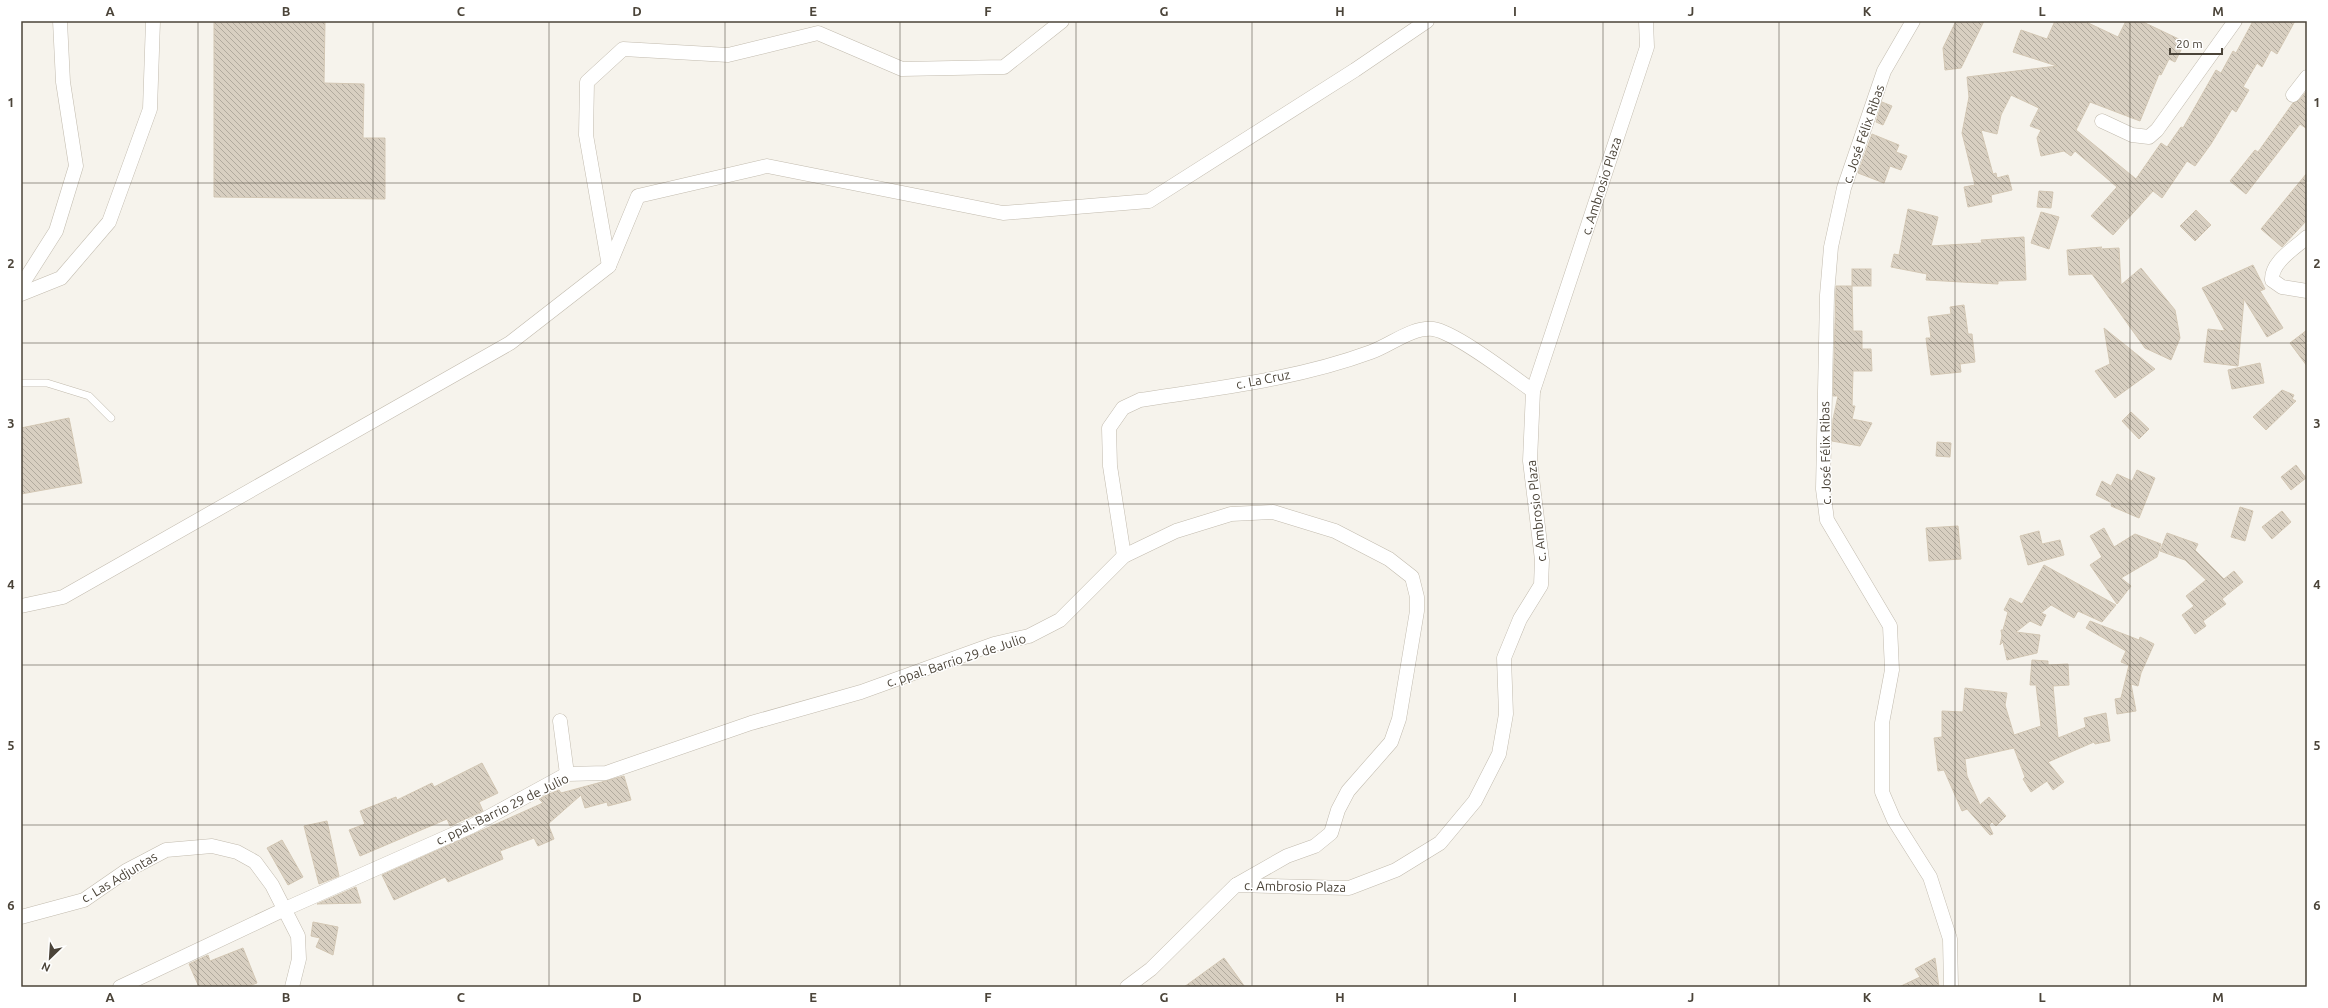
<svg xmlns="http://www.w3.org/2000/svg" width="2328" height="1008" viewBox="0 0 2328 1008" font-family="Ubuntu,sans-serif">
<style>
.building{fill:url(#building-back-hatch);stroke:#d3c7b4}
.lines{fill:none;stroke-linecap:round;stroke-linejoin:round}
.lane-casing{stroke:#c2bbae;stroke-width:8}
.street-casing{stroke:#c2bbae;stroke-width:15}
.lane{stroke:#fff;stroke-width:7}
.street{stroke:#fff;stroke-width:14}
.grid{fill:none;stroke:#4b4439;stroke-width:1;stroke-opacity:0.55}
.labels{text-anchor:middle;stroke-width:3;stroke-linejoin:round;paint-order:stroke}
.street-label{font-size:13px;fill:#4b4439;stroke:#fff}
.neatline{fill:none;stroke:#4b4439;stroke-width:1.5}
.grid-label{font-size:13px;text-anchor:middle;font-weight:bold;fill:#4b4439}
</style>
<defs>
<pattern id="building-back-hatch" width="6" height="6" patternUnits="userSpaceOnUse"><rect width="6" height="6" fill="#d8cfc1"/><path d="M-1 5l2 2M0 0l6 6M5-1l2 2" fill="none" stroke="#b1aa9e"/></pattern>
</defs>
<rect width="100%" height="100%" fill="#f6f3ec"/>
<!-- building -->
<g class="building">
<path d="M214,21H325L324,83L364,84L363,138H385V199L214,197Z"/>
<path d="M1956,21H1984L1961,68L1945,70L1943,48Z"/>
<path d="M2055,21H2084L2118,37L2126,21H2141L2185,42L2175,62L2169,59L2161,75L2159,74L2140,121L2090,102L2076,130L2136,179L2161,143L2167,147L2181,127L2183,128L2216,70L2221,73L2233,51L2236,53L2253,21H2295L2277,54L2271,50L2262,67L2257,63L2243,87L2249,90L2236,112L2232,109L2211,144L2195,166L2187,161L2162,198L2153,191L2113,235L2091,216L2117,187L2075,151L2071,156L2064,151L2041,156L2037,138L2041,130L2030,126L2039,108L2011,95L2001,115L1997,134L1981,130L1993,174L1996,173L1997,178L2008,175L2012,190L1991,195L1992,202L1968,207L1964,187L1975,185L1962,133L1969,97L1967,77L2057,66L2013,52L2021,30L2047,39Z"/>
<path d="M2307,91V129L2300,124L2246,194L2230,181L2255,150L2258,152L2293,103L2299,100Z"/>
<path d="M1882,102L1892,106L1883,125L1876,122Z"/>
<path d="M1872,134L1899,145L1896,152L1907,156L1901,170L1890,166L1884,183L1858,173Z"/>
<path d="M2307,173V220L2282,247L2261,229Z"/>
<path d="M2039,191L2053,192L2051,208L2037,207Z"/>
<path d="M1908,209L1938,217L1931,246L1982,243L1981,240L2024,237L2026,280L1998,281V284L1926,280L1927,274L1891,267L1894,254L1899,255Z"/>
<path d="M2196,210L2211,225L2195,241L2180,226Z"/>
<path d="M2041,212L2059,217L2049,249L2031,243Z"/>
<path d="M2102,247L2100,249L2119,248L2121,285L2141,268L2175,310L2180,338L2171,360L2145,348L2092,274L2069,275L2067,250Z"/>
<path d="M2253,265L2265,289L2260,291L2283,328L2267,337L2244,299L2238,366L2204,362L2208,329L2225,331L2202,288Z"/>
<rect x="1852" y="269" width="19" height="17"/>
<path d="M1836,286H1852L1853,331H1862V349H1871L1872,371H1853L1852,406H1855L1852,419L1872,423L1860,446L1832,441L1833,419L1838,396H1833Z"/>
<path d="M1964,305L1968,334H1972L1975,362L1960,364L1961,372L1931,375L1926,338H1931L1928,317L1951,314L1950,307Z"/>
<path d="M2104,328L2155,369L2115,398L2095,371L2110,364Z"/>
<path d="M2307,330V366L2290,343Z"/>
<path d="M2260,363L2264,383L2232,389L2228,370Z"/>
<path d="M2282,390L2294,395L2292,399L2296,401L2266,430L2253,417Z"/>
<path d="M2131,412L2149,429L2139,439L2122,421Z"/>
<path d="M69,418L82,483L21,494V428Z"/>
<path d="M1937,442L1951,443L1950,457L1936,456Z"/>
<path d="M2296,465L2306,478L2291,490L2281,477Z"/>
<path d="M2137,470L2155,478L2139,518L2111,506L2112,503L2096,495L2102,481L2111,486L2117,474L2132,481Z"/>
<path d="M2240,507L2253,511L2245,541L2231,537Z"/>
<path d="M2282,511L2291,522L2272,539L2262,527Z"/>
<path d="M1958,526L1961,559L1929,561L1926,528Z"/>
<path d="M2104,528L2114,547L2135,534L2161,544L2157,557L2121,578L2131,586L2117,604L2090,565L2102,557L2090,536Z"/>
<path d="M2039,531L2042,544L2060,540L2064,555L2028,565L2020,536Z"/>
<path d="M2167,533L2198,544L2195,550L2224,579L2234,571L2243,582L2222,599L2226,604L2203,621L2206,626L2195,634L2182,615L2194,606L2186,596L2206,580L2185,560L2160,551Z"/>
<path d="M2044,565L2116,605L2102,622L2078,611L2074,618L2051,605L2041,613L2046,615L2041,626L2030,621L2016,632L2040,635L2037,653L2007,660L2003,642L2000,645L2002,636L2001,630H2003L2008,612L2004,610L2010,598L2022,604Z"/>
<path d="M2090,621L2139,640L2140,637L2154,644L2141,673L2138,686L2131,684L2136,711L2117,714L2115,699L2121,698L2129,665L2121,662L2126,651L2086,628Z"/>
<path d="M2032,660L2048,661V665L2068,664L2069,685L2053,686L2058,738L2086,727L2084,718L2106,713L2110,741L2095,744L2094,742L2048,762L2064,782L2053,790L2047,781L2031,792L2023,779L2025,777L2014,748L1965,759L1967,776L1980,805L1989,797L2006,816L1996,826L1992,822L1989,825L1993,834L1990,835L1967,809L1962,811L1944,770L1938,771L1934,738L1942,737V711L1963,712L1965,688L2007,693L2005,705L2014,735L2041,726L2036,685H2030Z"/>
<path d="M482,763L498,793L479,802L483,811L450,826L447,819L360,856L349,830L365,824L360,811L396,797L397,800L432,783L434,787Z"/>
<path d="M624,776L631,800L608,806L607,802L585,808L581,795L548,824L554,839L538,846L534,838L500,851L503,859L448,882L445,877L394,900L382,875L543,803L539,799L549,794L559,790L561,793Z"/>
<path d="M327,821L339,876L319,884L304,826Z"/>
<path d="M282,840L303,877L288,885L267,848Z"/>
<path d="M356,887L361,903L317,904Z"/>
<path d="M313,922L338,927L333,955L316,947L320,938L311,936Z"/>
<path d="M243,948L257,983L246,987H199L189,964L208,955L210,961Z"/>
<path d="M1224,958L1245,987H1184Z"/>
<path d="M1935,958L1939,987H1899L1920,977L1915,969Z"/>
</g>
<g class="lines">
<!-- lane casing -->
<g class="lane-casing">
<path id="lane" d="M21,383H47L89,396L111,418"/>
</g>
<!-- street casing -->
<g class="street-casing">
<g id="street">
<path d="M1913,21L1884,71L1844,188L1831,247L1827,295L1823,489L1827,520L1890,626L1892,670L1882,723V792L1894,820L1930,877L1950,939L1951,987"/>
<path d="M2293,95L2307,77"/>
<path d="M2102,121L2132,135L2149,137L2157,130L2235,21"/>
<path d="M2307,237C2295,248 2271,262 2272,280L2282,287L2307,291"/>
<path d="M609,266L586,135L587,82L623,49L728,55L818,33L902,69L1004,67L1062,21"/>
<path d="M21,286L56,231L76,166L63,82L60,21"/>
<path d="M21,294L61,278L109,222L150,109L153,21"/>
<path d="M1124,556L1110,466L1109,428L1123,408L1140,400C1218,388 1298,379 1371,352C1391,345 1411,327 1433,329C1455,332 1512,376 1533,391"/>
<path d="M21,606L63,597L510,343L609,266L638,196L767,166L1003,213L1149,201L1355,70L1427,21"/>
<path d="M560,721L567,774"/>
<path d="M21,917L84,900L126,871L166,850L212,846L237,852L255,862L272,885L298,936L299,959L292,987"/>
<path d="M120,987L285,909L472,826L567,774L606,773L751,723L861,692L994,644L1029,636L1060,620L1124,556L1176,531L1231,514L1273,512L1335,531L1389,559L1412,577L1417,597V611L1399,719L1391,742L1348,791L1338,810L1331,833L1315,846L1287,856L1236,885"/>
<path d="M1127,987L1151,969L1236,885L1349,888L1396,870L1440,843L1475,801L1499,754L1506,714L1504,658L1520,619L1541,585L1542,560L1530,461L1533,391L1647,47L1646,21"/>
</g>
</g>
<!-- lane -->
<use href="#lane" class="lane"/>
<!-- street -->
<use href="#street" class="street"/>
</g>
<!-- grid -->
<path class="grid" d="M198,21V987M373,21V987M549,21V987M725,21V987M900,21V987M1076,21V987M1252,21V987M1428,21V987M1603,21V987M1779,21V987M1955,21V987M2130,21V987M21,183H2307M21,343H2307M21,504H2307M21,665H2307M21,825H2307"/>
<g class="labels">
<!-- street labels -->
<g class="street-label">
<text transform="translate(1863 134) rotate(-71)" y="5">c. José Félix Ribas</text>
<text transform="translate(1601 186) rotate(-72)" y="5">c. Ambrosio Plaza</text>
<text transform="translate(1263 379) rotate(-11)" y="5">c. La Cruz</text>
<text transform="translate(1825 453) rotate(-91)" y="5">c. José Félix Ribas</text>
<text transform="translate(1536 511) rotate(-96)" y="5">c. Ambrosio Plaza</text>
<text transform="translate(956 660) rotate(-18)" y="5">c. ppal. Barrio 29 de Julio</text>
<text transform="translate(502 809) rotate(-26)" y="5">c. ppal. Barrio 29 de Julio</text>
<text transform="translate(119 877) rotate(-31)" y="5">c. Las Adjuntas</text>
<text transform="translate(1295 886) rotate(1)" y="5">c. Ambrosio Plaza</text>
</g>
</g>
<!-- border -->
<rect width="2328" height="1008" fill="none" stroke="#ffffff" stroke-width="44"/>
<!-- north arrow -->
<g transform="translate(50 958) rotate(205)" stroke="#ffffff" stroke-width="3" paint-order="stroke">
<path d="M0-3L7 15L0 10L-7 15Z" fill="#4b4439"/>
<text y="-6" font-size="11" font-weight="bold" text-anchor="middle" fill="#4b4439">N</text>
</g>
<!-- scale -->
<path d="M2170 48v6h52v-6" fill="none" stroke="#4b4439" stroke-width="2"/>
<text x="2176" y="48" font-size="12" fill="#4b4439" stroke="#ffffff" stroke-width="3" paint-order="stroke">20 m</text>
<rect x="22" y="22" width="2284" height="964" class="neatline"/>
<g class="grid-label">
<text x="110" y="16">A</text>
<text x="286" y="16">B</text>
<text x="461" y="16">C</text>
<text x="637" y="16">D</text>
<text x="813" y="16">E</text>
<text x="988" y="16">F</text>
<text x="1164" y="16">G</text>
<text x="1340" y="16">H</text>
<text x="1515" y="16">I</text>
<text x="1691" y="16">J</text>
<text x="1867" y="16">K</text>
<text x="2042" y="16">L</text>
<text x="2218" y="16">M</text>
<text x="11" y="107">1</text>
<text x="2317" y="107">1</text>
<text x="11" y="268">2</text>
<text x="2317" y="268">2</text>
<text x="11" y="428">3</text>
<text x="2317" y="428">3</text>
<text x="11" y="589">4</text>
<text x="2317" y="589">4</text>
<text x="11" y="750">5</text>
<text x="2317" y="750">5</text>
<text x="11" y="910">6</text>
<text x="2317" y="910">6</text>
<text x="110" y="1002">A</text>
<text x="286" y="1002">B</text>
<text x="461" y="1002">C</text>
<text x="637" y="1002">D</text>
<text x="813" y="1002">E</text>
<text x="988" y="1002">F</text>
<text x="1164" y="1002">G</text>
<text x="1340" y="1002">H</text>
<text x="1515" y="1002">I</text>
<text x="1691" y="1002">J</text>
<text x="1867" y="1002">K</text>
<text x="2042" y="1002">L</text>
<text x="2218" y="1002">M</text>
</g>
</svg>
